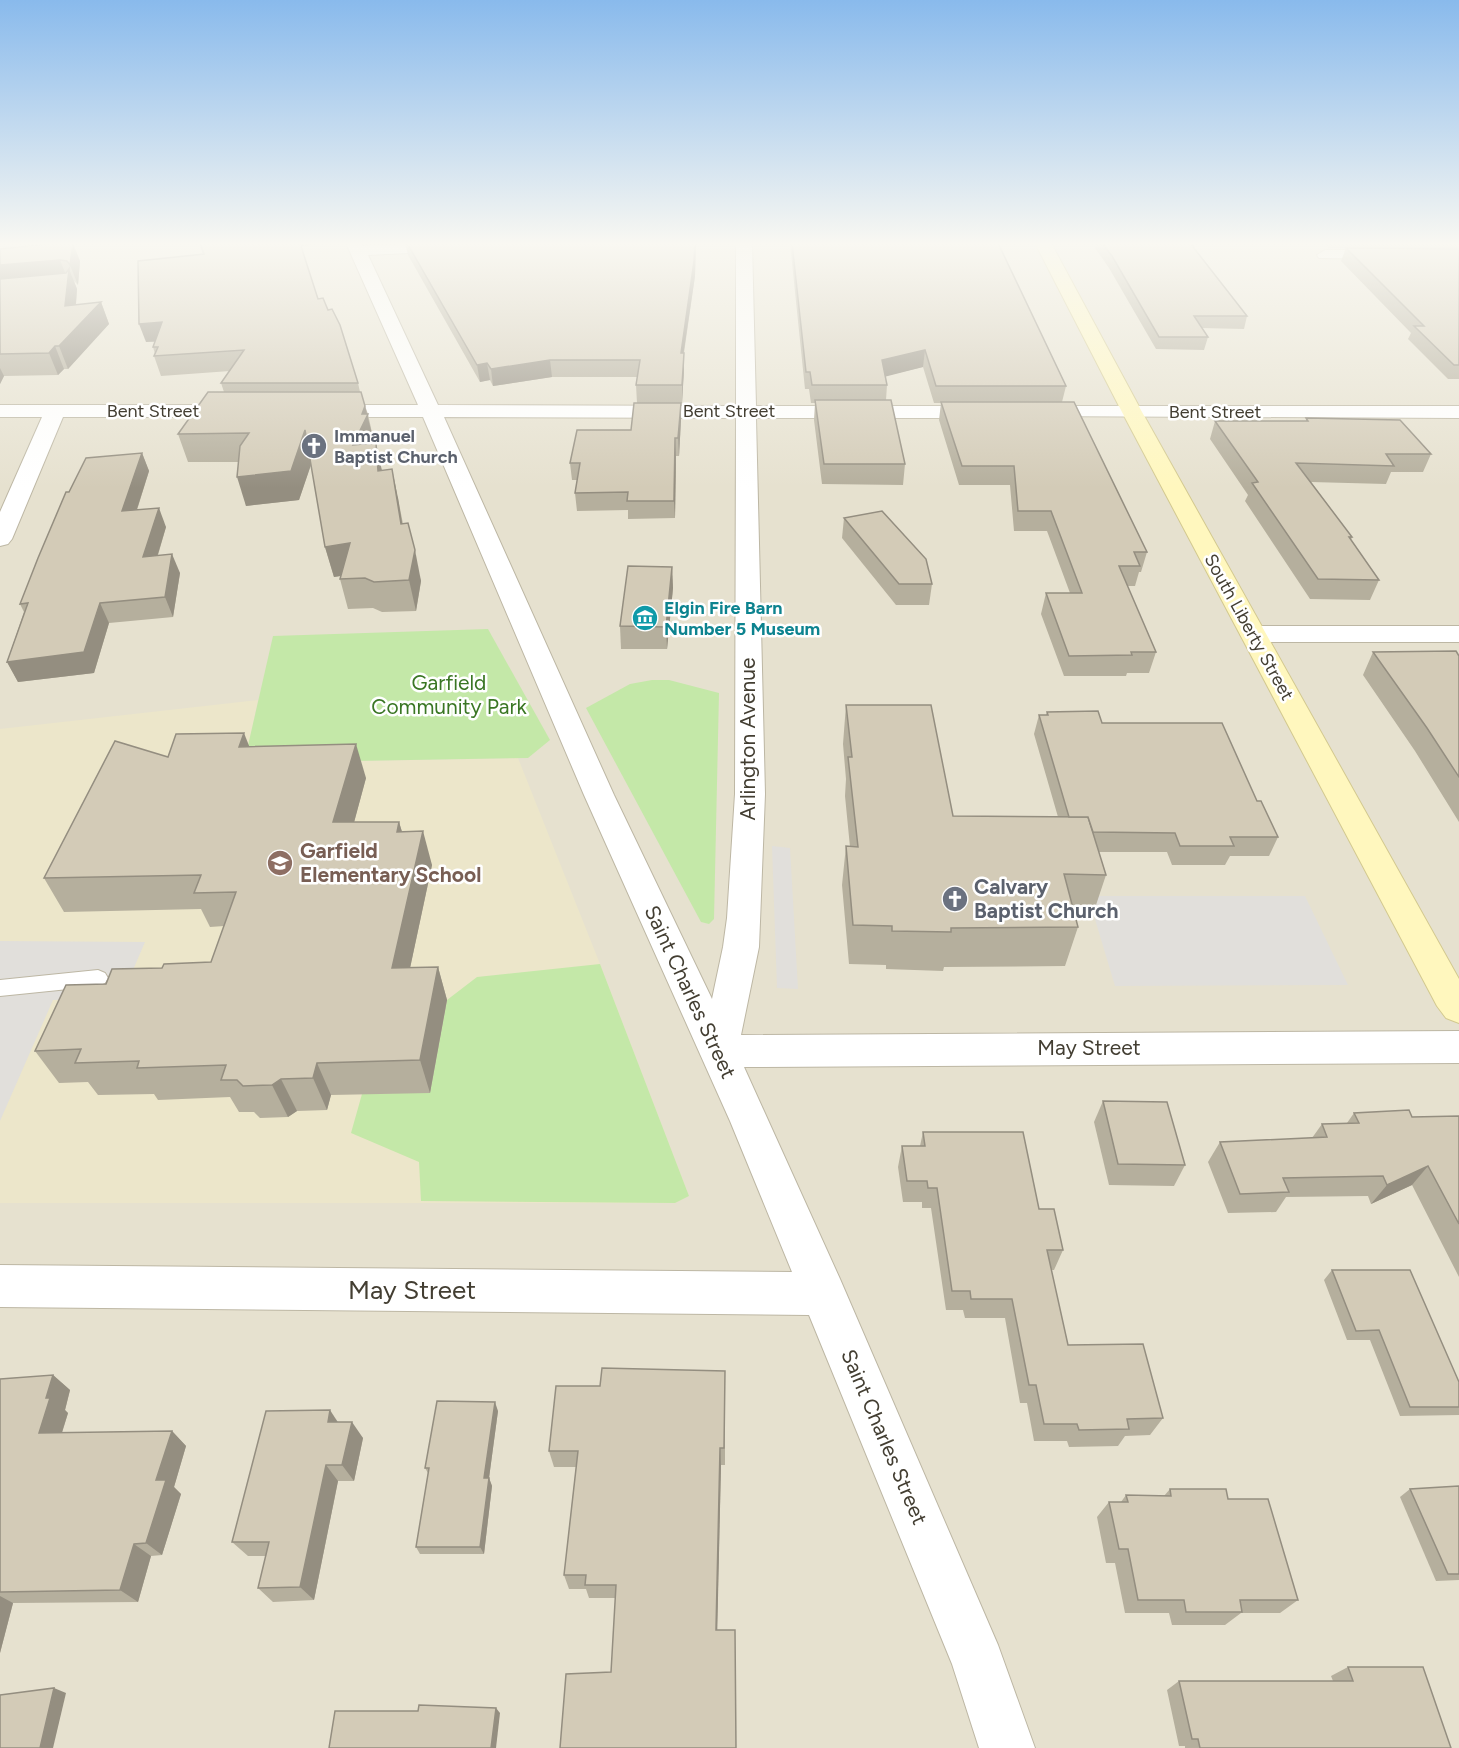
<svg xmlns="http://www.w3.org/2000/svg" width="1459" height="1748" viewBox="0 0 1459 1748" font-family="Figtree,sans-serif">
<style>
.residential{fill:#e6e1cf}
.education{fill:#ece6ca}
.green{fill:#c4e8a8}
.parking{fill:#e1dfdb}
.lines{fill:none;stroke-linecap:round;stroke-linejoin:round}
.lane-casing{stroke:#bdb7a4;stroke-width:2}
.street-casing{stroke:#bdb7a4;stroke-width:2}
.secondary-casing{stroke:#d3c98f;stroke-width:2}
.lane{fill:#fff;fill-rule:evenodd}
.street{fill:#fff;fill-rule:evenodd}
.secondary{fill:#fff7be;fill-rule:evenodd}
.wall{fill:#b5af9d}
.shaded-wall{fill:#948e80}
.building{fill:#d3cbb7;stroke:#948e80;stroke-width:1.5}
.labels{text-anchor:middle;stroke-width:5;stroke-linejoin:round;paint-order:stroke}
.far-street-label{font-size:18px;fill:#433e32;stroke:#fff}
.far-worship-label{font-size:18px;font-weight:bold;fill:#5b616d;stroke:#fff;text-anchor:start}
.far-culture-label{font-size:18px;font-weight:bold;fill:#0d838f;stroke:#fff;text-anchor:start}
.park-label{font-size:21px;fill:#3a7624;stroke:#fff}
.street-label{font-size:21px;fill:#433e32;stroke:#fff}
.education-label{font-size:21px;font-weight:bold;fill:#785e54;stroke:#fff;text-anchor:start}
.worship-label{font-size:21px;font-weight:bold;fill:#5b616d;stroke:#fff;text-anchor:start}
.near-street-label{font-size:26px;fill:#433e32;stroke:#fff}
</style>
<rect width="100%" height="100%" fill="#f2efe1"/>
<!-- residential -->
<rect class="residential" x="0" y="243" width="1459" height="1505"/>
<!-- education -->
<path class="education" d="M258,700L245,763L518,758L600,964L689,1196L675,1203H0V729Z"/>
<!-- green -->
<g class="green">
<path d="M488,629L550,740L528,758L244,763L273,636Z"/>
<path d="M652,680H669L719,693L714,919L709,924L701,922L586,708L630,684Z"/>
<path d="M600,964L689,1196L675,1203L421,1201L419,1162L351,1133L362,1094L430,1092L447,1000L477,977Z"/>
</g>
<!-- parking -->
<g class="parking">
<path d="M772,846L790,848L798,989L777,988Z"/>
<path d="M1088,896H1305L1348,985L1115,986Z"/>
<path d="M0,941L145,942L121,998L53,1000L0,1121Z"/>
</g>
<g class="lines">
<!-- lane casing -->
<g class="lane-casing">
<path id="lane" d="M98,970L105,973L108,978L105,983L98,986L0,996V980Z"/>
</g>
<!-- street casing -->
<g class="street-casing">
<g id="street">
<path d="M346,243H362L363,246L419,243H516L508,248L368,255L438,405L736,406V243H752L756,406H986L993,408L996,412L993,416L986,418H756L765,794L759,947L741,1035L1459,1031V1063L744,1067L840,1279L998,1645L1035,1748H979L952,1664L809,1315L0,1307V1265L792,1272L730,1121L584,795L423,417H321L314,415L311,411L314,407L321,405H418ZM444,417L736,418L735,794L727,918L723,947L712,999L614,795Z"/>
<path d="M1325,250H1459V260L1319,258L1317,255Z"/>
<path d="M0,405H239L246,407L249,411L246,415L239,417H63L12,539L8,544L0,546V512L42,417H0Z"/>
<path d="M1035,406H1459V418L1028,416L1025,412L1028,408Z"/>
<path d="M1253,626H1459V642H1253L1244,640L1240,634L1244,628Z"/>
</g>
</g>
<!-- secondary casing -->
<g class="secondary-casing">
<path id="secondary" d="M1035,243H1051L1142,412L1459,979V1023L1446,1018L1437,1006L1122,412Z"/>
</g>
<!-- lane -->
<use href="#lane" class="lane"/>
<!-- street -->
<use href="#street" class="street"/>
<!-- secondary -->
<use href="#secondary" class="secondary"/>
</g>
<!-- wall -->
<g class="wall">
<path d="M199,243H314V245L301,246L318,299L358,383L360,392L368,414L374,442L373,443L382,471L398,498L403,524L421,581L416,611L382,612L373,608L348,609L340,579L341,576L334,577L325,547L311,464L299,500L246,506L238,462H188L178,434L224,392L221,383L230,371L161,376L154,356L155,354L153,347L155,342H146L203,254Z"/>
<path d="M405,243H696L695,276L684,353V370L682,403H637L636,385L637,377H552L493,386L490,380L480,382L408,255Z"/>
<path d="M790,243H998L1066,386L1062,402L1147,552L1141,572H1139L1135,586H1127L1156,652L1149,673H1127L1126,676H1064L1041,614L1046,593H1070L1047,531H1014L1010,485H959L939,420L941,403H934L923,367L885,376L887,385L886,400L905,464L903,485L822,484L814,420L815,403H811L809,389H805Z"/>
<path d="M1096,243H1195L1194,248L1247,316L1244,329L1202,328L1208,337L1204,350L1156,349L1109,268L1095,248Z"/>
<path d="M1324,243H1459V248H1359L1459,249V379H1448L1408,339L1411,333L1341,261L1346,248H1329Z"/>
<path d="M0,249L80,261L78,285L74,281L77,289L76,305L101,302L109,324L68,369H64L58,375L4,376L0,384Z"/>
<path d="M1306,418L1431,454L1423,472H1391L1386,484L1311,482L1352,537L1351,540L1379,580L1370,600L1310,599L1245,501L1248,495L1210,439L1215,421H1306Z"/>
<path d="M681,420L679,456H676L675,518L628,519V510L577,511L575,493L577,480H572L570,463L631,430Z"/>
<path d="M142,453L149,471L137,510L166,527L158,555L180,573L173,617L109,623L94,673L18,682L7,662L24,612L20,604L69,492Z"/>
<path d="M844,518L932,584L929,605H896L842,538Z"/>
<path d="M672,567L673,588L667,649H621L620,626Z"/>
<path d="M1373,652L1459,656V822L1415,751L1363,675Z"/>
<path d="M846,705L953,816L1058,817L1034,734L1039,715H1046L1047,712L1102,723L1257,801L1278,837L1269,856H1230L1225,865H1172L1167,852H1099L1106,875L1093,914L1074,913L1078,927L1065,966L944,967L943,971L886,969V965L849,964L842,885L846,846L850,847L845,796L846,779L843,744Z"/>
<path d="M250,746L366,778L354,822H399L402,832L432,865L410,968L438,967L447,1000L430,1093L331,1095L327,1110L297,1111L288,1117L260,1118L254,1112H239L230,1097L158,1100L154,1094L98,1095L88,1082L59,1083L35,1051L106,984L162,968L211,962L224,926L210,927L201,909L64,912L44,878L168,757Z"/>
<path d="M1103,1101L1185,1165L1174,1186L1109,1185L1094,1122Z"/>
<path d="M1354,1113L1412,1117L1459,1116V1277L1412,1185L1371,1204L1368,1196L1286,1197L1276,1212L1228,1213L1208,1162L1220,1142L1312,1138L1322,1124L1347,1123Z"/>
<path d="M923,1132L1039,1209L1063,1250L1054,1270H1051L1068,1345L1163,1418L1150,1435L1125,1436L1118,1446L1069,1447L1067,1441H1034L1027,1403H1020L1005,1318H965L963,1310H946L931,1208H922V1202H903L898,1167L902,1146H920Z"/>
<path d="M1332,1270L1459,1382V1415L1400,1416L1370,1340H1347L1324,1280Z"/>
<path d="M725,1371V1465H721L717,1630L611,1672L616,1598H589L586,1589H569L564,1575L576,1467H554L549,1451L600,1386Z"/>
<path d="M53,1375L70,1390L65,1410L68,1413L62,1433L172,1431L186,1446L174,1487L181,1494L162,1555L151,1556L138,1602L13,1603L0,1653V1379Z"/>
<path d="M498,1411L489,1478L492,1486L484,1554H420L416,1547L428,1473L425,1468Z"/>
<path d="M338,1422L363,1438L354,1481H338L314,1600L273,1602L258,1588L266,1556H248L232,1542Z"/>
<path d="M1459,1486V1580L1436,1581L1400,1497L1410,1489Z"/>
<path d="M1170,1489L1228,1499L1298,1600L1280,1613H1241L1225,1625H1172L1169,1613H1125L1115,1563H1106L1097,1517L1109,1502H1121L1126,1495L1164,1496Z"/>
<path d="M1348,1667L1451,1748H1185V1746H1179L1167,1690L1179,1681H1333L1331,1676Z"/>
</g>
<!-- shaded-wall -->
<g class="shaded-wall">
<path d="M73,243L80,261L78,285L70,265Z"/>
<path d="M299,243H314V245L300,246Z"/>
<path d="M695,243H696L695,276L681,370V353Z"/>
<path d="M60,260L68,280L0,287V265Z"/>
<path d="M69,269L77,289L74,327L65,306Z"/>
<path d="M101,302L109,324L68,369L59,346Z"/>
<path d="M162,322L169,340L146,342L139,324Z"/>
<path d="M55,346L64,369L58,375L49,353Z"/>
<path d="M925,350L923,367L880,378L882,360Z"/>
<path d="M684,353V370L682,403V385Z"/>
<path d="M550,360L552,377L493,386L491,369Z"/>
<path d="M487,363L490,380L480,382L477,365Z"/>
<path d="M0,368L4,376L0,384Z"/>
<path d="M681,403V420L679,456L678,438Z"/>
<path d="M365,406L374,442L360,474L353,445L362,414Z"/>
<path d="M305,430L313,459L299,500L246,506L237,477Z"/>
<path d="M675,438L676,456L675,518L674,501Z"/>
<path d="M376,443L382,471H378Z"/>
<path d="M142,453L149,471L130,531L122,511Z"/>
<path d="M392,469L398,498L407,554L401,524Z"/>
<path d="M159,508L166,527L151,577L143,557Z"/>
<path d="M350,543L358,573L334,577L325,547Z"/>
<path d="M415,550L421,581L416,611L409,580Z"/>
<path d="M172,554L180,573L173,617L165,597Z"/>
<path d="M672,567L673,588L667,649L666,627Z"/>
<path d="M100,603L109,623L94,673L18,682L7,662Z"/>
<path d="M244,733L257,766L239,747Z"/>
<path d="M356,744L366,778L345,856L333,822Z"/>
<path d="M399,822L409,855L397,832Z"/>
<path d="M423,831L432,865L403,1001L392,968Z"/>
<path d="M438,967L447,1000L430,1093L420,1060Z"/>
<path d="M317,1063L331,1095L327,1110L313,1078Z"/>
<path d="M281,1079L297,1111L288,1117L272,1085Z"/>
<path d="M1428,1166L1412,1185L1371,1204L1387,1185Z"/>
<path d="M53,1375L70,1390L65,1410L68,1413L57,1448L39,1433L46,1398Z"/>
<path d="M495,1402L498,1411L489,1478L492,1486L484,1554L480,1547L484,1478Z"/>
<path d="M330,1410L341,1427L328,1422Z"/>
<path d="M352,1422L363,1438L354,1481L342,1465Z"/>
<path d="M172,1431L186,1446L174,1487L181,1494L162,1555L146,1543L156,1480Z"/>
<path d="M720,1448L721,1465L717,1642L716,1630Z"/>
<path d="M326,1465L338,1481L314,1600L300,1587Z"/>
<path d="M134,1544L151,1556L138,1602L120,1590Z"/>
<path d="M0,1596L13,1603L0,1653Z"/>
<path d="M54,1688L66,1693L53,1748H40Z"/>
<path d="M496,1708L500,1713L496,1748H491Z"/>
</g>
<!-- building -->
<g class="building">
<path d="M57,243H73L70,265L67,261L60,260L0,265V249Z"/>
<path d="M200,243H300L318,299L323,298L328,310L332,309L340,325L358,383H221L244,350L154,356L158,347H153L162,322L139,324L138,261L204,254Z"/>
<path d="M407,243H695L694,261L681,353H684L682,385H636L640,360H550L491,369L487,363L477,365Z"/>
<path d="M792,243H998L1066,386H936L925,350L882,360L887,385H812L810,372H806Z"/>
<path d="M1102,243H1190L1247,316H1194L1208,337H1159L1112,256Z"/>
<path d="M1346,248L1459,249V365H1454L1414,326H1424Z"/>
<path d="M69,269L65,306L101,302L59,346H55L49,353L0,354V279L66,273Z"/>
<path d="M208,392H361L365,406L362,414H368L353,445L376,443L378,471L392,469L401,524L408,523L415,550L409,580L374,582L365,578L340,579L350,543L325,547L305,430L291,471L237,477L240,446L249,433L178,434Z"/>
<path d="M815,400H891L905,464H824Z"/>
<path d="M941,402H1074L1147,552H1134L1140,566H1119L1156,652H1131L1132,655L1069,656L1046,593H1082L1051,511H1018L1014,466H962Z"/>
<path d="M634,403H681L678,438H675L674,501H627L628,492L575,493L580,463H570L577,430H631Z"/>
<path d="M1306,418L1400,420L1431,454H1386L1394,466L1296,463L1352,537H1349L1379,580L1318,579L1252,483L1258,482L1215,421H1308Z"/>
<path d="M142,453L122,511L159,508L143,557L172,554L165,597L100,603L84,652L7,662L28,603L20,604L38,558L66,492H69L86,458Z"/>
<path d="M882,511L926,559L932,584H899L844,518Z"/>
<path d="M628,566L672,567L666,627L620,626Z"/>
<path d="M1456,651L1459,656V777L1427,728L1373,652Z"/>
<path d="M846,705H931L953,816L1088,817L1106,875L1064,874L1078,927L951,928V932L892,931V926L853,925L846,846L858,847L848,757H852Z"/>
<path d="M1098,711L1102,723H1222L1257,801H1261L1278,837H1230L1234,846H1180L1175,833L1093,832L1088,817H1069L1039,715H1048L1047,712Z"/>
<path d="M244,733L239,747L356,744L333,822H399L397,832L423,831L392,968L438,967L420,1060L317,1063L313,1078L281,1079L272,1085L243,1086L237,1080H221L226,1065L137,1068L139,1061L75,1063L81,1049L35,1051L66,985L106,984L112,969L162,968L164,964L211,962L236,892L194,893L201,875L44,878L115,741L168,757L176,734Z"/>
<path d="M1103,1101L1167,1102L1185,1165L1118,1164Z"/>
<path d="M1409,1110L1412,1117L1459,1116V1224L1428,1166L1387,1185L1383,1176L1283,1178L1289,1192L1240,1194L1220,1142L1327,1137L1322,1124L1359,1123L1354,1113Z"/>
<path d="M923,1132H1023L1039,1209H1054L1063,1250H1047L1068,1345L1143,1344L1163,1418L1127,1419L1129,1429L1079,1430L1077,1424H1044L1036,1385H1029L1012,1299H971L970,1291H952L937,1188H928L927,1181H907L902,1146H925Z"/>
<path d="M1332,1270H1410L1459,1382V1407H1410L1379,1330L1356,1331Z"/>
<path d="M602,1368L725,1371L724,1448H720L716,1630H735L736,1748H560L566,1674L611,1672L616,1585H585L586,1575H564L578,1451H549L556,1386H600Z"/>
<path d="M53,1375L46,1398H50L39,1433L172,1431L156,1480H166L146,1543L134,1544L120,1590L0,1592V1379Z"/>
<path d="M437,1401L495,1402L484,1478H489L480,1547H416L429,1468H425Z"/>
<path d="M330,1410L328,1422H352L342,1465H326L300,1587L258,1588L269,1542H232L266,1411Z"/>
<path d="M1459,1486V1574H1448L1410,1489Z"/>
<path d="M1170,1489H1226L1228,1499H1268L1298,1600H1240L1242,1612H1186L1184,1600H1138L1128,1549H1119L1109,1502H1128L1126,1495L1171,1496Z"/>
<path d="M1348,1667H1423L1451,1748H1200L1198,1739H1192L1179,1681H1353Z"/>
<path d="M54,1688L40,1748H0V1695Z"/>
<path d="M419,1705L496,1708L491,1748H329L335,1711H418Z"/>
</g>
<!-- sky -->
<linearGradient id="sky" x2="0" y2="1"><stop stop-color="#89baec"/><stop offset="0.5" stop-color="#f9f8f2"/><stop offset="1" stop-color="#f9f8f2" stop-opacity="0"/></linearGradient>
<rect width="1459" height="488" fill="url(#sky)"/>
<!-- icons -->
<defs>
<g id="church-disc" transform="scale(1.35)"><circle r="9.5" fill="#6b7280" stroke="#fff"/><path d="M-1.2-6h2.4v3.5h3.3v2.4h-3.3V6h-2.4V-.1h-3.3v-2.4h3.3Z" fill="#fff"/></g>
<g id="museum-disc" transform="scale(1.35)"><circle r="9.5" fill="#0f9aa8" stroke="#fff"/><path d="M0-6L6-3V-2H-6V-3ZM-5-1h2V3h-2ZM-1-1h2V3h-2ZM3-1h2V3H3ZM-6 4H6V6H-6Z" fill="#fff"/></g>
<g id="school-disc" transform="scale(1.35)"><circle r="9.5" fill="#8d6e63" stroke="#fff"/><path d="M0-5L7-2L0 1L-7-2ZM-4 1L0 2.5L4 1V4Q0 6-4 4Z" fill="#fff"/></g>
</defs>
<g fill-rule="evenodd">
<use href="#church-disc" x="314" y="446"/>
<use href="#museum-disc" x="645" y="618"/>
<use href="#school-disc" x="280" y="863"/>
<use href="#church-disc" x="955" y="899"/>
</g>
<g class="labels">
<!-- far-street labels -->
<g class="far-street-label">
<text x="153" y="417">Bent Street</text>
<text x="729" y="417">Bent Street</text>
<text x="1215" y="418">Bent Street</text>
<text transform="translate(1249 627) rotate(61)" y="6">South Liberty Street</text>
</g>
<!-- far-worship labels -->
<g class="far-worship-label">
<text x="334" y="442">Immanuel<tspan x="334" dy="21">Baptist Church</tspan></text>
</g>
<!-- far-culture labels -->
<g class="far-culture-label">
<text x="664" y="614">Elgin Fire Barn<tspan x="664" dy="21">Number 5 Museum</tspan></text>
</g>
<!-- park labels -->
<g class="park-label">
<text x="449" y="690">Garfield<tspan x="449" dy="24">Community Park</tspan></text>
</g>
<!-- street labels -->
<g class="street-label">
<text transform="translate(748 739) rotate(-90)" y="7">Arlington Avenue</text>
<text transform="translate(690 992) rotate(65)" y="7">Saint Charles Street</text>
<text x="1089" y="1055">May Street</text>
<text transform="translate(884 1437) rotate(67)" y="7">Saint Charles Street</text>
</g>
<!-- education labels -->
<g class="education-label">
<text x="300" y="858">Garfield<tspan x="300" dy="24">Elementary School</tspan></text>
</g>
<!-- worship labels -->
<g class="worship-label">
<text x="974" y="894">Calvary<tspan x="974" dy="24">Baptist Church</tspan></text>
</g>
<!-- near-street labels -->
<g class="near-street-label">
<text x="412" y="1299">May Street</text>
</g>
</g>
</svg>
